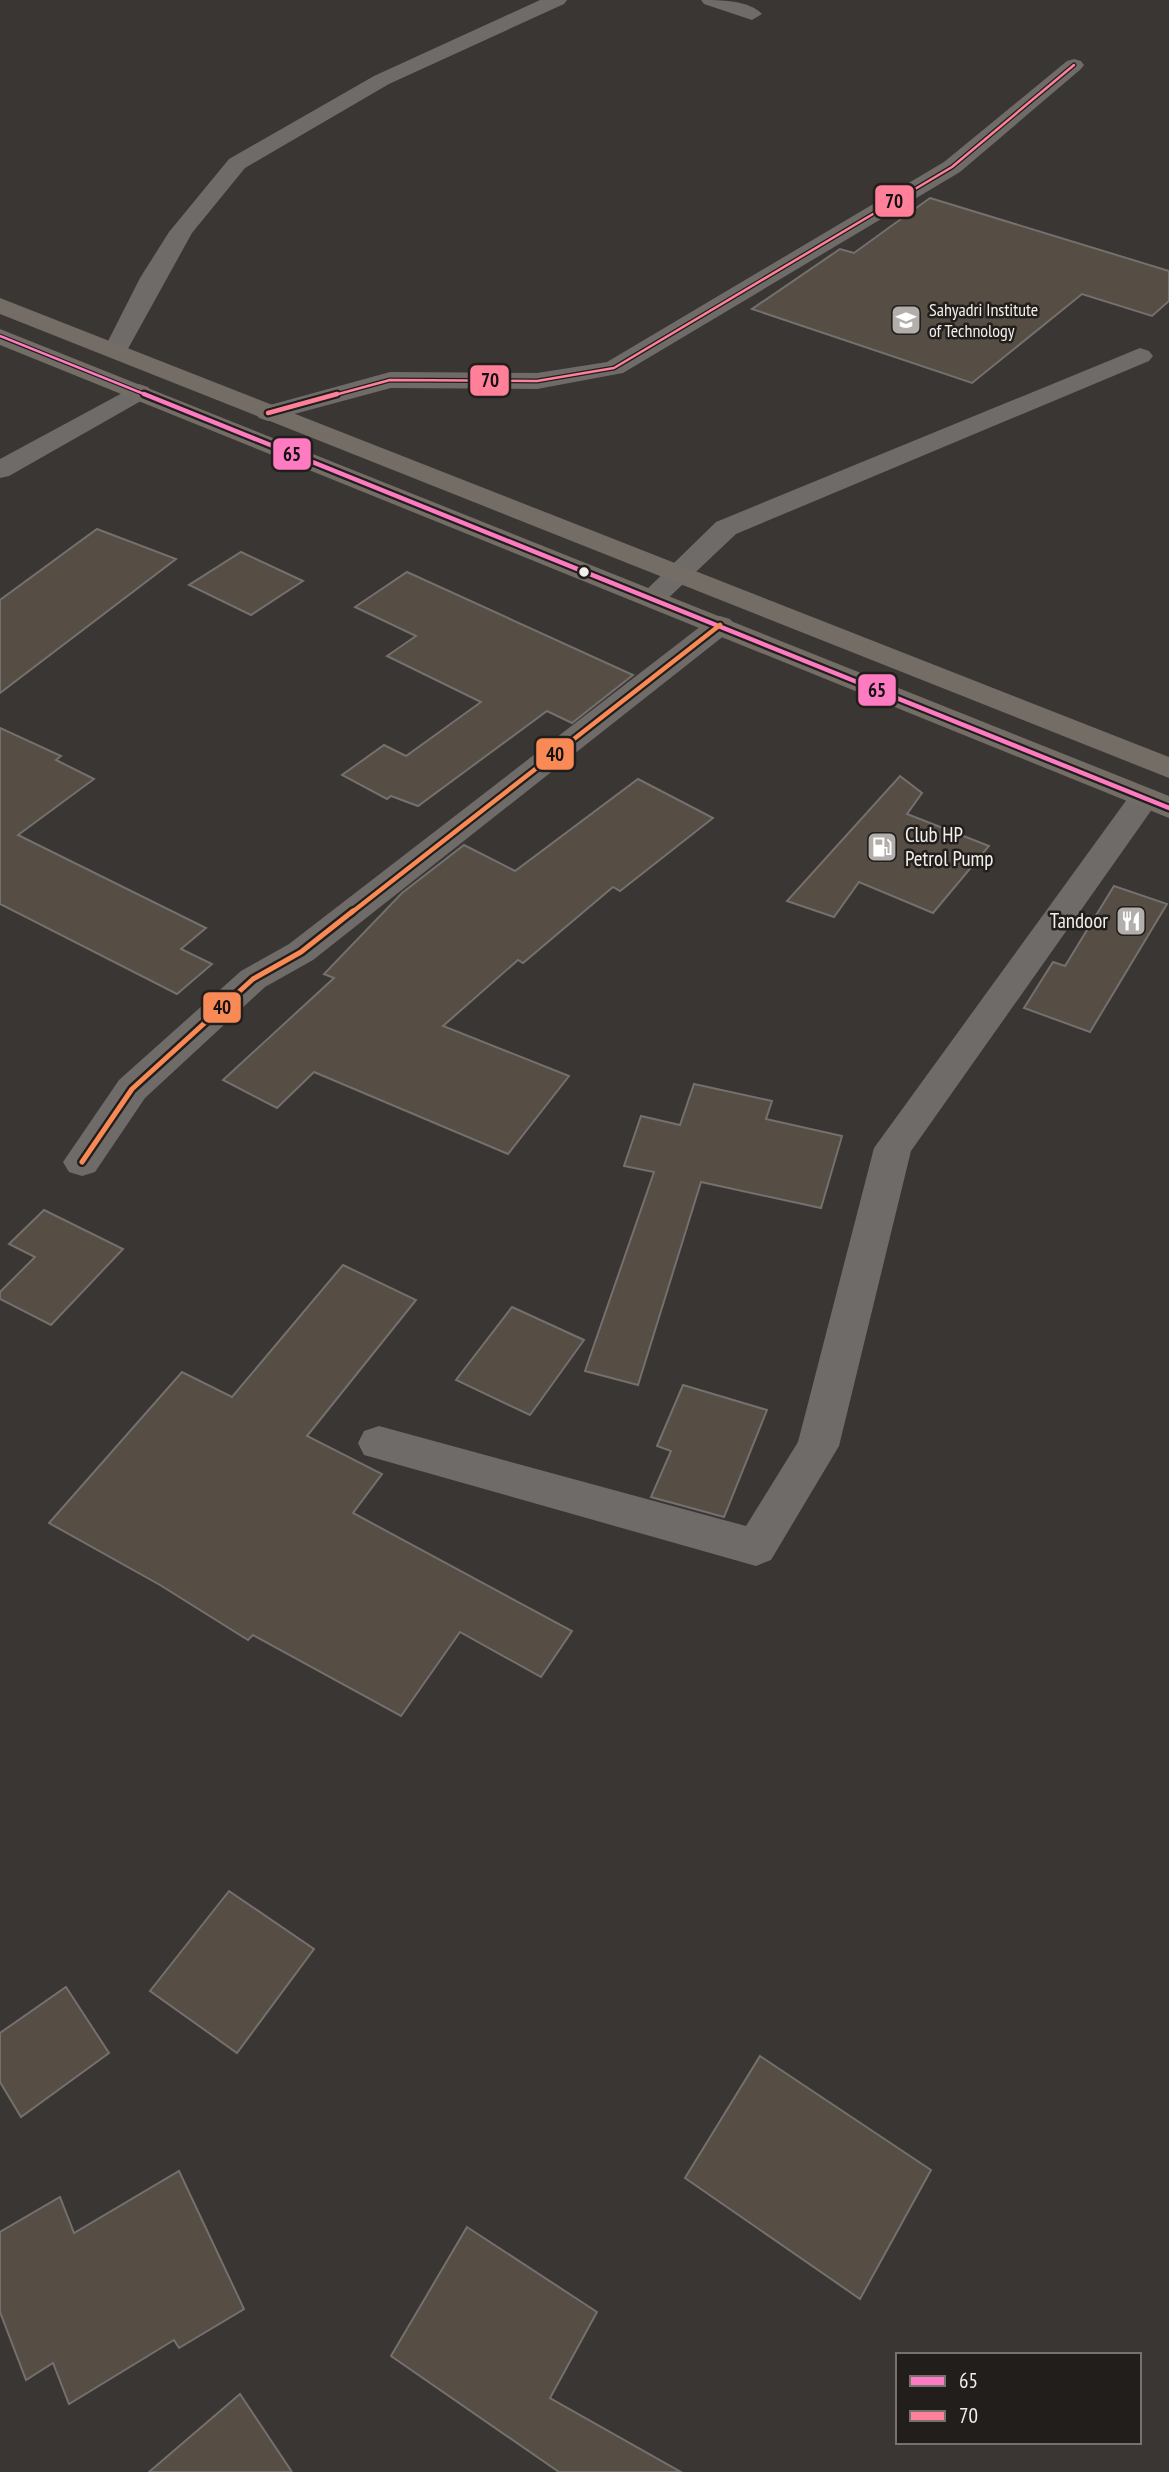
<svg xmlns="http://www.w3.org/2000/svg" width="1169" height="2472" viewBox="0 0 1169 2472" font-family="'PT Sans Narrow',sans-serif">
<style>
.building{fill:#564d44;stroke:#73706e;stroke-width:2}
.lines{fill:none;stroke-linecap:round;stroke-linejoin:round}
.minor{fill:#6e6b69;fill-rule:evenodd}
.highway{fill:#746d66;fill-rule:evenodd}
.bus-1-far1-casing{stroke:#211e1c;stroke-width:5}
.bus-1-casing{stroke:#211e1c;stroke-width:9}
.bus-2-far1-casing{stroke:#211e1c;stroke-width:5}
.bus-2-casing{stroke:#211e1c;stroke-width:9}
.bus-3-far1-casing{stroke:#211e1c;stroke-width:9}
.bus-3-casing{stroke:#211e1c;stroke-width:10}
.bus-1-far1{stroke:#fe7ac1;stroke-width:2.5}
.bus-1{stroke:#fe7ac1;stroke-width:4.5}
.bus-2-far1{stroke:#ff8098;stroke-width:2.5}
.bus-2{stroke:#ff8098;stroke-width:4.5}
.bus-3-far1{stroke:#f98a56;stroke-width:4.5}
.bus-3{stroke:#f98a56;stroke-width:5}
.bus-dot{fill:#f3efeb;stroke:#211e1c;stroke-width:2.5}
.labels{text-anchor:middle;stroke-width:5;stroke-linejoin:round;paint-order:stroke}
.far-poi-label{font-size:18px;fill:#f3efeb;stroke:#211e1c;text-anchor:start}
.poi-label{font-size:21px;fill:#f3efeb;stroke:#211e1c;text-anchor:start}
.line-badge{stroke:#211e1c;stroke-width:2.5}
.pale-badge-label{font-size:19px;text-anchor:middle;font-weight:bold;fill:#111}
</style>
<rect width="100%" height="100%" fill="#393634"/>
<!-- building -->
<g class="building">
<path d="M930,198L1169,271V301L1152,316L1082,294L972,383L752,309L840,249L854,253Z"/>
<path d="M97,529L176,559L0,693V600Z"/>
<path d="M241,552L303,581L251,615L189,585Z"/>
<path d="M407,572L633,675L572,723L547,711L418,806L391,796L387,799L342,775L384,745L406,756L481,702L387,656L416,636L355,607Z"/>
<path d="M0,728L61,756L56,760L94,779L18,835L206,928L181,949L212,964L177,994L0,904Z"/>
<path d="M900,776L922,793L907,814L989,846L933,913L859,882L834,917L787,901Z"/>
<path d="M638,779L713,818L620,891L613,887L523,963L518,960L443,1026L569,1076L508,1154L314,1072L277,1108L223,1080L334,978L324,974L402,893L464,845L515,871Z"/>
<path d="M1114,886L1167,904L1090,1032L1024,1008L1053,962L1065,966Z"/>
<path d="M694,1084L772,1101L766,1119L842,1136L821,1208L701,1182L638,1385L585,1371L654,1172L624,1166L641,1116L680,1125Z"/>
<path d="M44,1210L123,1249L51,1325L0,1299V1292L35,1257L9,1244Z"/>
<path d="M343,1265L416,1300L307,1436L382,1474L353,1513L572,1631L541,1677L460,1632L401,1716L253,1635L248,1640L160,1585L49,1523L182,1372L232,1397Z"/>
<path d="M512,1307L584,1340L530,1415L456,1380Z"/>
<path d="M683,1385L767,1410L724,1517L651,1497L671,1451L657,1446Z"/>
<path d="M229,1891L314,1949L237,2053L150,1991Z"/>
<path d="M66,1987L109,2053L21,2117L0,2082V2033Z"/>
<path d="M760,2056L931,2170L860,2299L685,2178Z"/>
<path d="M179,2171L244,2309L179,2348L174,2340L69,2404L53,2363L26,2380L0,2312V2232L60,2197L74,2233Z"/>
<path d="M467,2227L597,2312L550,2398L681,2472H559L391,2356Z"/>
<path d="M240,2394L292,2472H149Z"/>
</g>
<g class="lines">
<!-- minor -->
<g class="minor">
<path d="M540,0H567L564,4L389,84L245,168L192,233L124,356H106L103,351L140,278L169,232L229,159L374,76Z"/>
<path d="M701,0C720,0 749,0 762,14L752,20L704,4Z"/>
<path d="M1074,59L1081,61L1084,65L1081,69L960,172L623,373L537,389L391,388L268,421L259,418L255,413L259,408L390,372L537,373L607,362L944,162L1067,61Z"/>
<path d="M1140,348L1149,351L1153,356L1149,361L736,534L662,604L652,607L642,604L638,598L716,522Z"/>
<path d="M139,384L148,387L152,392L148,397L9,476L0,478V459Z"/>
<path d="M720,616L730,619L735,625L730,631L313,960L265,987L145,1098L95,1172L82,1176L69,1172L63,1162L119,1080L241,971L289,944L710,619Z"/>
<path d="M1144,788L1155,791L1160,798L911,1151L839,1446L771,1560L756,1566L364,1455L358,1443L364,1431L379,1426L746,1526L798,1442L874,1148L1133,791Z"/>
</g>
<!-- highway -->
<g class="highway">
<path d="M0,298L1169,757V778L0,314Z"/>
<path d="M0,329L1169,796V818L0,345Z"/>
</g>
<!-- bus-1-far1 casing -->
<g class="bus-1-far1-casing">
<path id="bus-1-far1" d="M0,336L149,396"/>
</g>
<!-- bus-1 casing -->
<g class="bus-1-casing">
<path id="bus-1" d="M144,394L1169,808"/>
</g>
<!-- bus-2-far1 casing -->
<g class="bus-2-far1-casing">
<path id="bus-2-far1" d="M331,396L390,380L537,381L614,368L952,167L1074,65"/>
</g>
<!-- bus-2 casing -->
<g class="bus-2-casing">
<path id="bus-2" d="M268,413L337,394"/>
</g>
<!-- bus-3-far1 casing -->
<g class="bus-3-far1-casing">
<path id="bus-3-far1" d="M351,913L720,625"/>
</g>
<!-- bus-3 casing -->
<g class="bus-3-casing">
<path id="bus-3" d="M82,1162L132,1089L253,979L301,952L353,911"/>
</g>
<!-- bus-1-far1 -->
<use href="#bus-1-far1" class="bus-1-far1"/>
<!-- bus-1 -->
<use href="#bus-1" class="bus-1"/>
<!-- bus-2-far1 -->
<use href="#bus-2-far1" class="bus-2-far1"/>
<!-- bus-2 -->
<use href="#bus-2" class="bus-2"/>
<!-- bus-3-far1 -->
<use href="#bus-3-far1" class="bus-3-far1"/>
<!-- bus-3 -->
<use href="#bus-3" class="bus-3"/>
</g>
<!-- icons -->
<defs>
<g id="university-square" transform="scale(1.575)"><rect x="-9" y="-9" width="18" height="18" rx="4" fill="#b2aeab" stroke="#211e1c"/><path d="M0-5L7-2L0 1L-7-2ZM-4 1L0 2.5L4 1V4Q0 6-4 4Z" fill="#fff"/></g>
<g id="fuel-square" transform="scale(1.575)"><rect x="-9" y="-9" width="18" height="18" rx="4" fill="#b2aeab" stroke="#211e1c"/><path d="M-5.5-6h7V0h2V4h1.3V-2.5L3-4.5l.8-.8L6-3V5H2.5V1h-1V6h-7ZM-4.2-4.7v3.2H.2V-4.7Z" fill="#fff"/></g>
<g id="restaurant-square" transform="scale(1.575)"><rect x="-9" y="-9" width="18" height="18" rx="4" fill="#b2aeab" stroke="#211e1c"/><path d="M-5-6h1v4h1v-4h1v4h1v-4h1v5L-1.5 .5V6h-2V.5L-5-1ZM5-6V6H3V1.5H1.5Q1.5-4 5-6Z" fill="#fff"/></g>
</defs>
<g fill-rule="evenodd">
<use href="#university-square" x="906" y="320"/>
<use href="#fuel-square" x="882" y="847"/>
<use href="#restaurant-square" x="1131" y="921"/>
</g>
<!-- markers -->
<circle class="bus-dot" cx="584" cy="572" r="6"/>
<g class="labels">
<!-- far-poi labels -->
<g class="far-poi-label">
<text x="929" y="316">Sahyadri Institute<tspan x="929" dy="21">of Technology</tspan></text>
</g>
<!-- poi labels -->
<g class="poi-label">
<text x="905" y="842">Club HP<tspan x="905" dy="24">Petrol Pump</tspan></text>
<text x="1108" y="928" text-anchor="end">Tandoor</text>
</g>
</g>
<g class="line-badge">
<rect x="874" y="184" width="41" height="34" rx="7" fill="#ff8098"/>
<rect x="469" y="364" width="41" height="33" rx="7" fill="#ff8098"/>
<rect x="272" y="437" width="40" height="34" rx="7" fill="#fe7ac1"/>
<rect x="857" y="673" width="40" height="34" rx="7" fill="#fe7ac1"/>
<rect x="535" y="737" width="40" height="34" rx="7" fill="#f98a56"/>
<rect x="202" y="991" width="40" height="33" rx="7" fill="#f98a56"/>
</g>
<g class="pale-badge-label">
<text x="894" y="208">70</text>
<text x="490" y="387">70</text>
<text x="292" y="461">65</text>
<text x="877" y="697">65</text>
<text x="555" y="761">40</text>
<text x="222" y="1014">40</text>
</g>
<!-- legend -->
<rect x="896" y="2353" width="245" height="91" fill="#211e1c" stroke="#75726f" stroke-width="2"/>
<rect x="910" y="2376" width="35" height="10" fill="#fe7ac1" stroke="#75726f" stroke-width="2"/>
<text x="959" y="2388" font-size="21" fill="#f3efeb">65</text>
<rect x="910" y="2411" width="35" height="10" fill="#ff8098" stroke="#75726f" stroke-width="2"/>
<text x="959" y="2423" font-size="21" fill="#f3efeb">70</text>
</svg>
